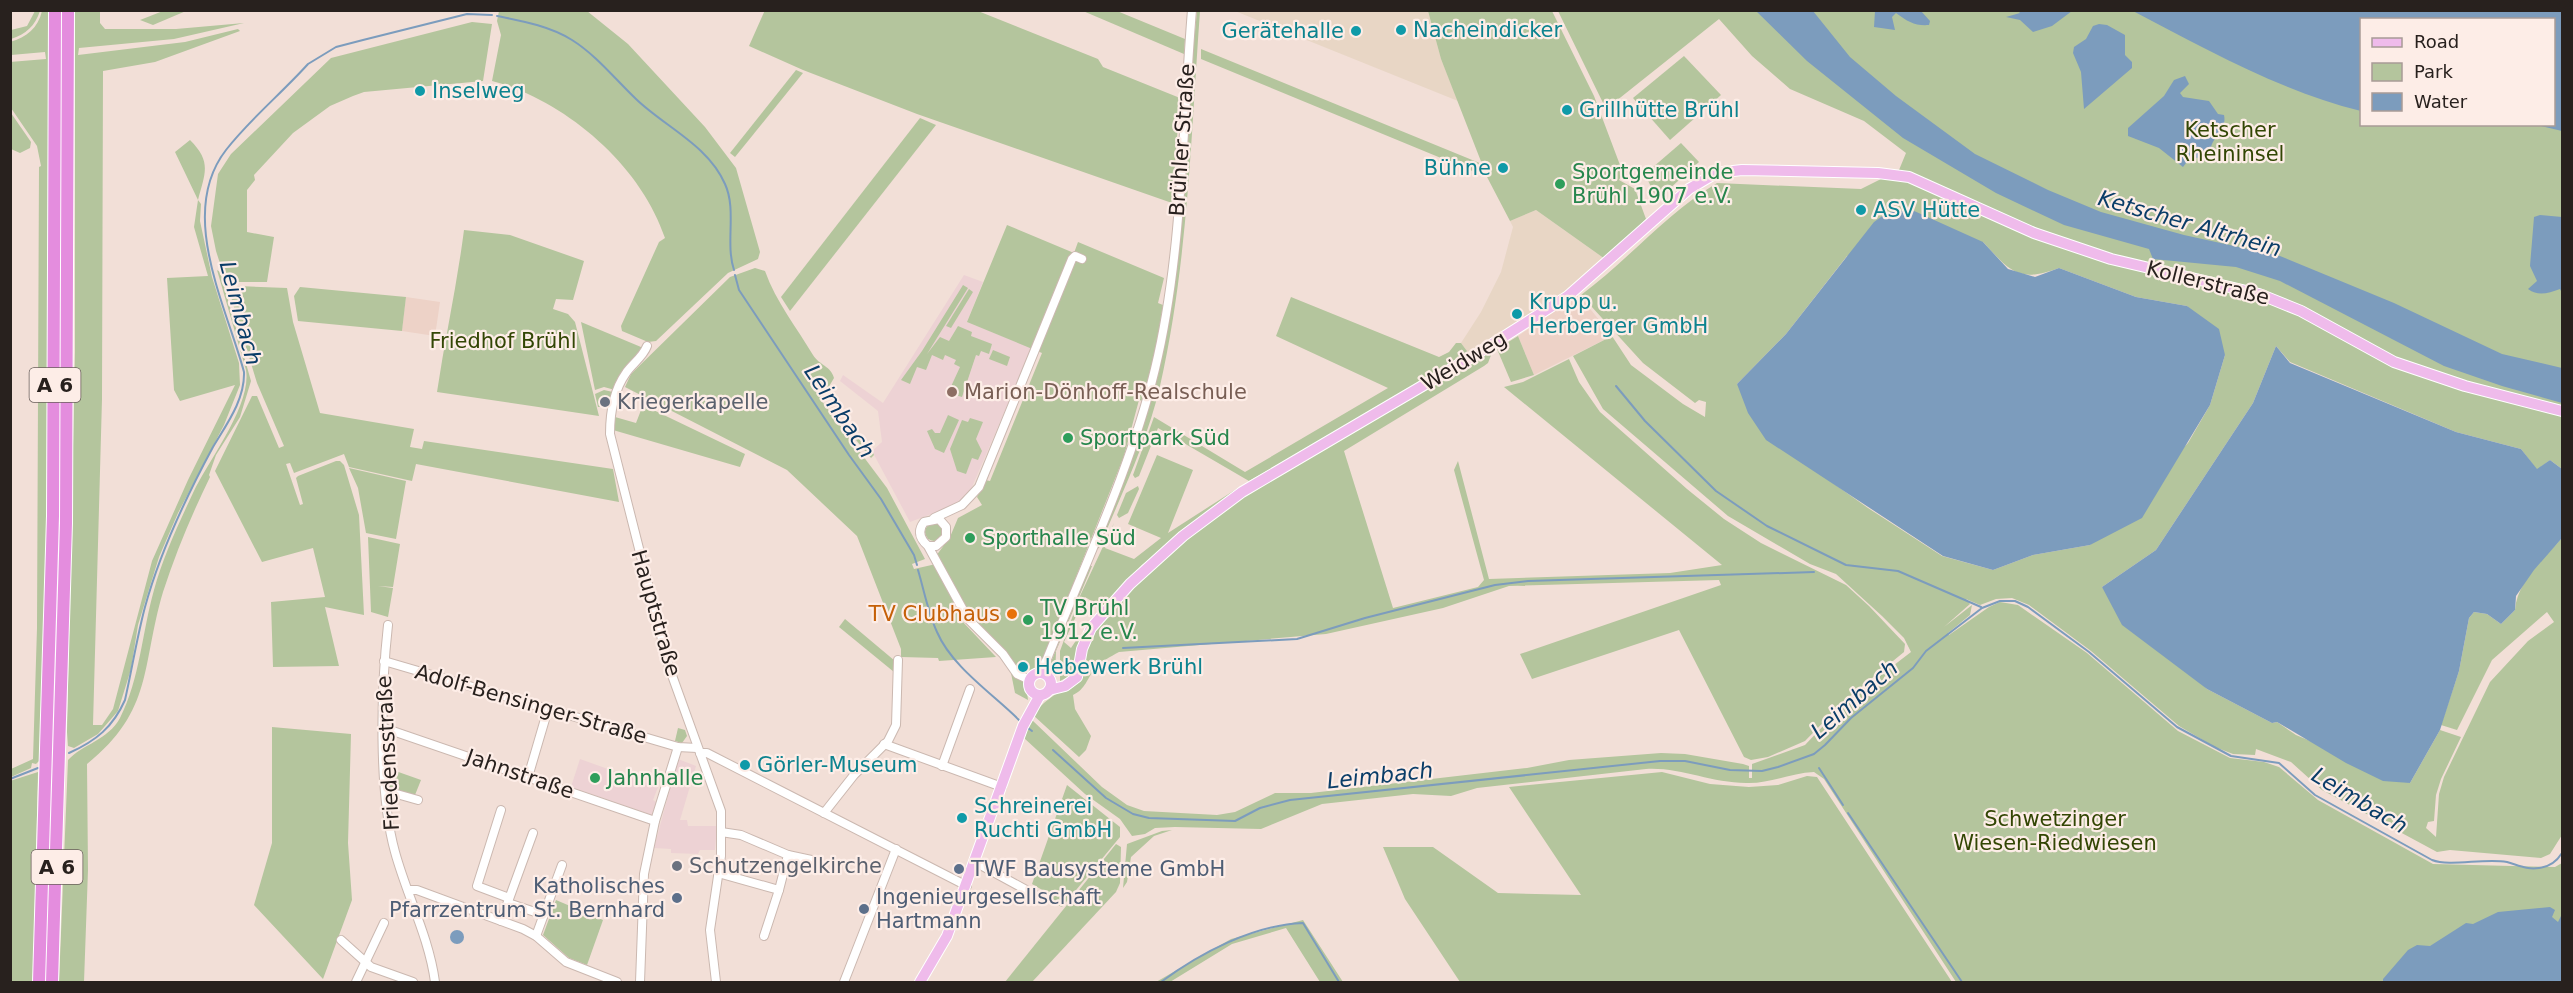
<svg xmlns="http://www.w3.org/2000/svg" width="2573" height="993" viewBox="0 0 2573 993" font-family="'DejaVu Sans',sans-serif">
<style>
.built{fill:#edd2c7}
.industrial{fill:#e8d6c5}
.education{fill:#edd2d4}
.green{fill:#b4c59d;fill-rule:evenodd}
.water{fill:#7c9cbd}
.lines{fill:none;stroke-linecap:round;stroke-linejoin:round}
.stream{stroke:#7c9cbd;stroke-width:2}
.minor-casing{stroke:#cbb8b0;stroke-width:10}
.major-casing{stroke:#fff;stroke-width:12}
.highway-casing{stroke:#fff;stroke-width:14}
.minor{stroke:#fff;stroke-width:8}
.major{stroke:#efbbeb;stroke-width:10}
.highway{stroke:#e48dde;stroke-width:12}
.culture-dot{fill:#0f9aa8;stroke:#fdede7;stroke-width:2}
.leisure-dot{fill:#2e9e5b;stroke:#fdede7;stroke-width:2}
.education-dot{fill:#8d6e63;stroke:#fdede7;stroke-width:2}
.worship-dot{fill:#6b7280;stroke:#fdede7;stroke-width:2}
.food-dot{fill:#e8710a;stroke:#fdede7;stroke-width:2}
.service-dot{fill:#5c6f8a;stroke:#fdede7;stroke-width:2}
.labels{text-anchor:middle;stroke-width:4.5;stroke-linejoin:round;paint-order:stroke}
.shield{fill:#fdede7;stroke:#685e5a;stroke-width:1.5}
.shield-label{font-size:20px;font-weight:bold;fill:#28211e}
.culture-label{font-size:21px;fill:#0d838f;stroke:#fdede7;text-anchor:start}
.park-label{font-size:21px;fill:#324604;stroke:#fdede7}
.street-label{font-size:21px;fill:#28211e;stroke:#fdede7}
.leisure-label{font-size:21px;fill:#27864d;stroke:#fdede7;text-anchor:start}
.education-label{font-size:21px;fill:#785e54;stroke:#fdede7;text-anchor:start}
.worship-label{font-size:21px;fill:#5b616d;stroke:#fdede7;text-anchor:start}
.food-label{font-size:21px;fill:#c56008;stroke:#fdede7;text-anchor:end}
.service-label{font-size:21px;fill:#4e5e75;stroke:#fdede7;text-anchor:start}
.water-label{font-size:22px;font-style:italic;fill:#0a3d68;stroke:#fdede7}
</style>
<rect width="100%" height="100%" fill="#f2dfd7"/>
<!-- built -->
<g class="built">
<path d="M1579,295L1612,336L1534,375L1518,336Z"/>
<path d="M406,297L440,302L435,336L402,331Z"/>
</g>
<!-- industrial -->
<g class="industrial">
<path d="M1235,11H1428L1441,59L1458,101Z"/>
<path d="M1536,210L1605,259L1548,305L1470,355L1461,343L1481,312L1501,272L1513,227L1510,221Z"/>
</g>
<!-- education -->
<g class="education">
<path d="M964,275L983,282L967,322L1032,348L966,501L910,522L872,451L882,442L878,411L840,381L843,375L883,403Z"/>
<path d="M580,759L658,787L653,800L656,802L652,815L571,787Z"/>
<path d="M678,759L696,766L680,820H687L688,826H717L715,850H700L698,854L671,853V849L654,848Z"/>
</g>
<!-- green -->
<g class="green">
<path d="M64,10L63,419H59L60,11Z"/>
<path d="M765,10L978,11L1098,59L1103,67L1180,98L1172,203L917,114L803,70L749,46Z"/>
<path d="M35,11H40C35,26 26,34 11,39V30L27,26Z"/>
<path d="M42,11H49C52,260 49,510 40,760L36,764L32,763L31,768L11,777V769L33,759L37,628L39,167L41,166L37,146L11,108L10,62L46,59L45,52L11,55L10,42C27,37 38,28 42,11Z"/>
<path d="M75,11H100V23L105,29H176L244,23L174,39L79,48L78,55L185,42L238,29L240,31L155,62L103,71L102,399L93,725H102L113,709L152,561L188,480L235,385L180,401L174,390L167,278L208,276L194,227L198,200L175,152L190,140C212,162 205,173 198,200L201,204L200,221L212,277L239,363L240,385L224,425L178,513L159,557L138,625L131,669L118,711L98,734L74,748L68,746L67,732L75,352Z"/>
<path d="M163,11H186L153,25L140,20Z"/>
<path d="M499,11H587L628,44L705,127L736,168L760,252L758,259L728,273L656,341L648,342L622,331L621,326L659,242L665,238C641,165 565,100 492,81L501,35L497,21Z"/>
<path d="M1083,11H1117L1185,39L1184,54Z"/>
<path d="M1197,11H1200C1191,135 1188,263 1160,386C1147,442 1121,495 1099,548L1096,549L1153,392L1164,343Z"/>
<path d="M1428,11H1552L1594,96L1623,173L1619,180L1635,189L1646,219L1605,259L1536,210L1510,221L1487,177L1201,59V49L1482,164L1441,59Z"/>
<path d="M1558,11H2562V469L2550,460L2537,470L2521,449L2456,432L2290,362L2276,346L2253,403L2156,550L2102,587L2207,689L2272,723L2277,722L2296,735L2410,783L2440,730L2461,737L2441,779L2436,795L2434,821L2428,822L2426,828L2436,837L2439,794L2444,777L2490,682L2528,641L2554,622L2547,612L2492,660L2457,730L2441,725L2459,671L2469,618L2474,612L2487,614L2501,624L2515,610C2517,582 2544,558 2562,538V835L2550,854L2541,858L2450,850L2437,852L2322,790L2291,762L2256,749L2255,755L2233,754L2215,747L2179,726L2091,651L2029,605L2012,598L1996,599L1980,605L1966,599L1970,604L1944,627L1972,605L1970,615L1948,633L1949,635L1989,607L2000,602L2018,605L2087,653L2178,731L2230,758L2264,762L2279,767L2318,800L2433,864L2555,867L2562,863V982H1956L1824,779L1814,772C1791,773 1769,784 1746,783C1711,783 1680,767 1646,769L1477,788L1451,796L1413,794L1322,804L1261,829L1175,827L1155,828L1145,834L1132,836L1120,819L1085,794L1024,738L1032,720L1102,787L1127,805L1144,811L1217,815L1235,812L1275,793H1311L1527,768L1569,760L1661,753L1685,754L1743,764L1749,766V778H1752V764L1805,745L1846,702L1911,652L1904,638L1882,616L1836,574L1810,564L1728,516L1603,409L1573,356L1612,336L1631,365L1683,404L1705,417L1706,402L1699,400L1695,403L1643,363L1581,295C1628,260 1667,213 1717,183L1861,189L1899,170L1906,153L1864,121L1790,89L1752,56L1719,19L1606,109ZM2362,20H2554V124H2362ZM1983,242C2011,272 2018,283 2059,268L2136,297L2187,306L2225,355L2210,405L2188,443L2090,545L2033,555L1993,570L1942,556L1868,508L1806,464L1737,384L1786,334L1847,256Z"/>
<path d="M472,22L492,24L483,81L364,92L353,96L330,106L293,133L254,175L255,180L247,190V232L274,237L267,282H226L216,251L211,226L218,174L231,154L331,58Z"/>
<path d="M1684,56L1721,95L1670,140L1633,98Z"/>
<path d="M796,70L803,73L735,157L730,153Z"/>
<path d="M11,113L31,142L30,148L20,153L11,149Z"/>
<path d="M920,118L936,125L790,311L781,297Z"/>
<path d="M1681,143L1699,162L1657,200L1645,174Z"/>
<path d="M1007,225L1074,253L1078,242L1164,278L1158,303L1163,305L1153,366L1143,401L1139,400L1124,456L1045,655C1037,669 1032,675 1016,667L971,617L936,556L950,537L958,518L982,505L977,497L985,480L990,481L1042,353L967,322Z"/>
<path d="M464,230L510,235L584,261L573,300L556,299L553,309L568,314L575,322L599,416L437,392C445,338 457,285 464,230Z"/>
<path d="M755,268L765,271C776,302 797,328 813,355C819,365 831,366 834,378L821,400L887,488L925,559L912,564L914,569L936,564L962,621L996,657L939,661L938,658L901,657V649L857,536L787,470L625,387L631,374L730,277Z"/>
<path d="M217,270L220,272L251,381L240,417L216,455L209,475L210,477C192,514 176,552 163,592C141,666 154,710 87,764L88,870L84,982H59L68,760C83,744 108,740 120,718C140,679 142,632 154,590C163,557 178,525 193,493C208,461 252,405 246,370Z"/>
<path d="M963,285L968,288L927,354L940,337L949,341L958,326L972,332L971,336L992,344L989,354L981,351L979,356L976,355L962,397L948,393L960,367L954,364L956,360L945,355L943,360L932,355L926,370L917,367L910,384L901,380L922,351Z"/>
<path d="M238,286L287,288L293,322L320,413L414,429L410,447L422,449L424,441L613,469L619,502L416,464L412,481L349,467L344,454L294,473L290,463L286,464L300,505L303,504L296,478L298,476L336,461H340L344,465L359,515L364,615L325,607L339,666L273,667L271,602L325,597L313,548L262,562L215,471L252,396H257L279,448L284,446L257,383L232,301L231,293Z"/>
<path d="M300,287L406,297L402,331L298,321L294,296Z"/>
<path d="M969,289L973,292L951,328L946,326Z"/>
<path d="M1291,297L1439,357L1449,352L1456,343H1461L1470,355L1249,481L1158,428L1139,476L1135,478L1133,475L1154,417L1245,472L1388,388L1276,336Z"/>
<path d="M581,322L641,347V352L615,390L604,387L595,390Z"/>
<path d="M1518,336L1534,375L1511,382L1497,349Z"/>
<path d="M993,350L1010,357L1007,366L989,359Z"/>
<path d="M1493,350L1488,363L1484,366L1344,451L1393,608L1478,587L1484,580L1454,470L1458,461L1489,579L1670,573L1722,565L1504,387L1523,382L1569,359L1579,382L1600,412L1687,489L1724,519L1761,543L1846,585L1869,606L1905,644L1904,652L1844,701L1805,741L1768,757L1751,760L1744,757L1679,630L1532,679L1520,654L1721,585L1719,580L1509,586L1443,608L1326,634L1119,652C1110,657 1101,661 1095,669C1087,678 1086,689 1073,695L1075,709L1091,736L1086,750L1079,757L1033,715C1040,705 1057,691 1069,688L1092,634L1143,575L1236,499Z"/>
<path d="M604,390L613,392L609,407H598L595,394Z"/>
<path d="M643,405L745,454L740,467L613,430L615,417L636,423Z"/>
<path d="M948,415L959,420L944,453L935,449L927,431L932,429L935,433H940Z"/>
<path d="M970,418L983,422L976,439L982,451L978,460L972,458L966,474L957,471L950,449L962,420L968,422Z"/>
<path d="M844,421L872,451L874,455L871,458L842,423Z"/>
<path d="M1157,455L1193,470L1168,533L1238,488L1142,565L1103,608L1085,597L1064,642L1071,648L1079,636L1082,639L1074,674L1060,681V651L1080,596L1114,523L1105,548L1134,559L1161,538L1128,524Z"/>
<path d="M349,468L406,481L396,539L366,533L358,488Z"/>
<path d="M1138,486L1139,489L1128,513L1119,518L1117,515L1126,493Z"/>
<circle cx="934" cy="532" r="9"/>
<path d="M368,537L400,544L393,587L378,586L393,588L388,617L371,612Z"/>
<path d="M59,552H61L56,754L52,756Z"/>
<path d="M1090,566H1092L1087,578L1056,651L1055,680L1050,675L1049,667Z"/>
<path d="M845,619L895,661L894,672L839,627Z"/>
<path d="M1011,673L1026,684L1028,700L1015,693Z"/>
<path d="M272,727L351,734L348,843L352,900L323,979L254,905L272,843Z"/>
<path d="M678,728L685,730L687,736L682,743L675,741Z"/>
<path d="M56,764L48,982H44L52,766Z"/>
<path d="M390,769L421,780L415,795L390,789Z"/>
<path d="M38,772L33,982H11L10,781Z"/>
<path d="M1662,772L1710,784L1749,787L1778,785L1807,776L1817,777L1952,982H1460L1405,899L1383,847H1433L1498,893L1581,895L1509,787Z"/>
<path d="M1067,785L1120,827V837L1062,907L1041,897L1044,891L1032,884Z"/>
<path d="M1172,830L1154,836L1131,857L1127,882L1123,888L1127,844L1162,831Z"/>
<path d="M1116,844L1121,847L1120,883L1116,892L1032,982H1005Z"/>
<path d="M556,900L603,920L587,965L569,958L543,935Z"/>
<path d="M1303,920L1343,982H1320L1286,928L1232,944L1170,982H1156L1231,939Z"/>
</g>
<!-- water -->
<g class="water">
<path d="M1756,11H1813L1850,57L1896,96L1975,154L2048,190L2101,212L2184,235L2280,256L2394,303L2502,354L2562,368V403L2502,386L2444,366L2280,281L2236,267L2153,259L2149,249L2064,225L1996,193L1903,138L1807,61Z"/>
<path d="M1875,11H1921L1930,21L1929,25C1915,26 1908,22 1896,13L1892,17L1895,30L1874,27Z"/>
<path d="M2018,11H2072L2052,26L2033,32L2020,20L2006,17L2020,13Z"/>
<path d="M2133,11H2562V131L2537,125L2554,124V20H2362L2361,111C2280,91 2206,49 2133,11Z"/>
<path d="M2099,24L2107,25L2125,35V55L2132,62V68L2084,109L2081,72L2073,53L2074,47L2086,39L2093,26Z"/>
<path d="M2185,76L2189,84L2180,93L2183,97L2209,101L2218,114L2224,115C2227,129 2215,134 2211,147C2211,150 2211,153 2210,156L2189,159L2183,167L2159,148L2128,136V128L2164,96L2174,80Z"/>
<path d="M1912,210L1983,242L2008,269L2035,277L2059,268L2136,297L2187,306L2219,329L2225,355L2210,405L2142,518L2090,545L2033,555L1993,570L1943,556L1766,440L1748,413L1737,384L1786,334L1874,222L1888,212Z"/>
<path d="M2540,215L2562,217V293L2560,289C2548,293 2539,297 2528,289L2537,281L2530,266L2534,217Z"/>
<path d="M2276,346L2290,363L2456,432L2521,449L2537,469L2550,460L2562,469V538L2534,570L2516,596L2515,610L2501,624L2487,614L2474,612L2469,618L2459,671L2440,730L2410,783L2383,781L2346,763L2277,722L2272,723L2207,689L2122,625L2102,587L2156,550L2253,403Z"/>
<path d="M2550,907L2555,910L2552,917L2558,922L2562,914V982H2383V979L2408,950L2417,945L2430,946L2466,923L2473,924L2498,912Z"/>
<circle cx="457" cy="937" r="7"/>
</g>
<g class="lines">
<!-- stream -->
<g class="stream">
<path d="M497,16C522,21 550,26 572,40C596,55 615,79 636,99C665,127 708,145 725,184C737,210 725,243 734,270"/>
<path d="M735,275L739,290L849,455L881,499L914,555L917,565"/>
<path d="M1616,386L1645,421L1716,491L1767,526L1846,565L1898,571L1981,607"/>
<path d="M918,570C924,590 928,613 937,632C952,667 993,694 1019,720"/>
<path d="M1123,648L1297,639L1365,618L1495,585L1528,581L1814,572"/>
<path d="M1028,728L1032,731"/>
<path d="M1053,750L1106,798L1133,814L1149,818L1235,821L1260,808L1290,800L1660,761H1685L1730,770L1762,771L1778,767L1814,754L1825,745L1851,718L1913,668L1926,651L1982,608L2000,601H2015L2028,607L2089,652L2177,727L2231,756L2279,763L2315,795L2432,860C2450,867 2483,858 2507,862C2518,865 2527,870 2539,868C2549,867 2557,861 2562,853"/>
<path d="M69,753C96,741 113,727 125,700C132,669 137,637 145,607C160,552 186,497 213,447C226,425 245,400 244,372C226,305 177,213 226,150C250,119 282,93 308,64L336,47L363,40L467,14L492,15"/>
<path d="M1819,768L1843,805"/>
<path d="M10,779L38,768"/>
<path d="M1848,813L1962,982"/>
<path d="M1161,982C1200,953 1253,925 1303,923L1339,982"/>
</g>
<!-- minor casing -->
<g class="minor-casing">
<g id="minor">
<path d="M647,346C643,357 632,364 626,373C614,390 610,414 610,434L669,667L721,811V856L710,930L716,982"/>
<path d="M934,518L962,505L979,487L1072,259L1075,256L1082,259"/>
<path d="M928,546H936L946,537V527L939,519L924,522C917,531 920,539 928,546L968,619L1003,654L1017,674L1030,680"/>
<path d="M388,625C381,688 378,791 395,852C407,896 429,937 435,982"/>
<path d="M384,661L678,747L697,748"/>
<path d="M1039,673L1047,659C1085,564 1131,468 1155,369C1183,253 1182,129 1192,10"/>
<path d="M384,728L655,821"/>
<path d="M884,744L1002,787"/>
<path d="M700,753H707L967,886"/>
<path d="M942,766L970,689"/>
<path d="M528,777L548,709"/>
<path d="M386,791L418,800"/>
<path d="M501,810L477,886L509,898"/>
<path d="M824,813L854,775L888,741L896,725L898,660"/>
<path d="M788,855L816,861"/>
<path d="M975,862L1039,897"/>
<path d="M718,873L779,890L788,855L741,835L721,832"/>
<path d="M408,890H417L523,929L536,936L566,962L617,982"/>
<path d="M508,903L544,915"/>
<path d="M501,921L533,833"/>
<path d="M536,936L562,865"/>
<path d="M764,936L779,890"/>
<path d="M341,940L371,967L413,982"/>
<path d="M356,982L384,923"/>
<path d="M640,982L644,874L655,821L678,747"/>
<path d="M844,982L896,849"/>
</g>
</g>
<!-- major casing -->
<g class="major-casing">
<g id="major">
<circle cx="1040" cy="684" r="11"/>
<path d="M1049,690L1065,686L1077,677L1082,649L1091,628L1130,584L1183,536L1242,492L1475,355L1568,296L1689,189L1716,173L1742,170L1878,173L1909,177L2034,233L2111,259L2259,294L2301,311L2394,362L2465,386L2562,411"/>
<path d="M920,982L947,936L1023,726L1040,695"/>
</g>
</g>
<!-- highway casing -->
<g class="highway-casing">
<g id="highway">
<path d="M39,982L53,516L55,10"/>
<path d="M52,982L66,523L68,10"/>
</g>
</g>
<!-- minor -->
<use href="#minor" class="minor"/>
<!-- major -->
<use href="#major" class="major"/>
<!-- highway -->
<use href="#highway" class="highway"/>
</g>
<!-- markers -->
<g class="culture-dot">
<circle cx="1401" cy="30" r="6"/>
<circle cx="1356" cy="31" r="6"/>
<circle cx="420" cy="91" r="6"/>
<circle cx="1567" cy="110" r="6"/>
<circle cx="1503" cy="168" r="6"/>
<circle cx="1861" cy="210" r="6"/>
<circle cx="1517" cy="314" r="6"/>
<circle cx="1023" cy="667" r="6"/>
<circle cx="745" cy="765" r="6"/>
<circle cx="962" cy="818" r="6"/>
</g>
<g class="leisure-dot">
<circle cx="1560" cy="184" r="6"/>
<circle cx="1068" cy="438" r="6"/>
<circle cx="970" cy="538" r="6"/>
<circle cx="1028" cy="620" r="6"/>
<circle cx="595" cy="778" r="6"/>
</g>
<circle class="education-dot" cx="952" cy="392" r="6"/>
<g class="worship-dot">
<circle cx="605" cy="402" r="6"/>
<circle cx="677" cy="866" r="6"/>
</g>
<circle class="food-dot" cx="1012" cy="614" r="6"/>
<g class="service-dot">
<circle cx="959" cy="869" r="6"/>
<circle cx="677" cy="898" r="6"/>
<circle cx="864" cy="909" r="6"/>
</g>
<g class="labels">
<!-- shield labels -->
<g class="shield">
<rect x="29.5" y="368" width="51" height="34" rx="4.5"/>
<rect x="31.5" y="850" width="51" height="34" rx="4.5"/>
</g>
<g class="shield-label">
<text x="55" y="392">A 6</text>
<text x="57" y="874">A 6</text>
</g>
<!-- culture labels -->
<g class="culture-label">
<text x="1413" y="37">Nacheindicker</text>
<text x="1344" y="38" text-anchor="end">Gerätehalle</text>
<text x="432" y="98">Inselweg</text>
<text x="1579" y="117">Grillhütte Brühl</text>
<text x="1491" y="175" text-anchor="end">Bühne</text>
<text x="1873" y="217">ASV Hütte</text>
<text x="1529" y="309">Krupp u.<tspan x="1529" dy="24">Herberger GmbH</tspan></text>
<text x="1035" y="674">Hebewerk Brühl</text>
<text x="757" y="772">Görler-Museum</text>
<text x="974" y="813">Schreinerei<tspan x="974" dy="24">Ruchti GmbH</tspan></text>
</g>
<!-- park labels -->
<g class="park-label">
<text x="2230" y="137">Ketscher<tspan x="2230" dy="24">Rheininsel</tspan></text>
<text x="503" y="348">Friedhof Brühl</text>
<text x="2055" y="826">Schwetzinger<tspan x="2055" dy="24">Wiesen-Riedwiesen</tspan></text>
</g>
<!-- street labels -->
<g class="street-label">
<text transform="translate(1182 140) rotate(-86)" y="7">Brühler Straße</text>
<text transform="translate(2208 283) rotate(14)" y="7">Kollerstraße</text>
<text transform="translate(1464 361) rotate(-31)" y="7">Weidweg</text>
<text transform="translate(656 613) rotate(74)" y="7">Hauptstraße</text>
<text transform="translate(531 704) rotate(16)" y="7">Adolf-Bensinger-Straße</text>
<text transform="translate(388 753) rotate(-93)" y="7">Friedensstraße</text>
<text transform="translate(520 774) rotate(19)" y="7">Jahnstraße</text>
</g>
<!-- leisure labels -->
<g class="leisure-label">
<text x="1572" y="179">Sportgemeinde<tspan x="1572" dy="24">Brühl 1907 e.V.</tspan></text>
<text x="1080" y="445">Sportpark Süd</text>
<text x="982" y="545">Sporthalle Süd</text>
<text x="1040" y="615">TV Brühl<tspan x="1040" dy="24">1912 e.V.</tspan></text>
<text x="607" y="785">Jahnhalle</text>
</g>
<!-- education labels -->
<g class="education-label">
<text x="964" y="399">Marion-Dönhoff-Realschule</text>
</g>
<!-- worship labels -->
<g class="worship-label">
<text x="617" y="409">Kriegerkapelle</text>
<text x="689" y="873">Schutzengelkirche</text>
</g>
<!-- food labels -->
<g class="food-label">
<text x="1000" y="621">TV Clubhaus</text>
</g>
<!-- service labels -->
<g class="service-label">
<text x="971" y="876">TWF Bausysteme GmbH</text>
<text x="665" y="893" text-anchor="end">Katholisches<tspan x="665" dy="24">Pfarrzentrum St. Bernhard</tspan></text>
<text x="876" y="904">Ingenieurgesellschaft<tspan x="876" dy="24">Hartmann</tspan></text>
</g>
<!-- water labels -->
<g class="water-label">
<text transform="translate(2190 223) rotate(16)" y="8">Ketscher Altrhein</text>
<text transform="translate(241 313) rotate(75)" y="8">Leimbach</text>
<text transform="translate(840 411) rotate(56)" y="8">Leimbach</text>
<text transform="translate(1854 699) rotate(-41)" y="8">Leimbach</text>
<text transform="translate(1380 775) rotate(-6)" y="8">Leimbach</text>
<text transform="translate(2360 800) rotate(31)" y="8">Leimbach</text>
</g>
</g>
<!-- border -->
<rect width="2573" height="993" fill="none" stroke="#28211e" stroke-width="24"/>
<!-- legend -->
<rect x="2360" y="18" width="195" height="108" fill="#fdede7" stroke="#a89b97" stroke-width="1.5"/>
<rect x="2372" y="38" width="30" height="9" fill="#efbbeb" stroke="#a89b97" stroke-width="1.5"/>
<text x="2414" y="48" font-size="18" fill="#28211e">Road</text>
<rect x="2372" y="63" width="30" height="18" fill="#b4c59d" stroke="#a89b97" stroke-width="1.5"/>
<text x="2414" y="78" font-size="18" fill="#28211e">Park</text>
<rect x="2372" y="93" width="30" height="18" fill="#7c9cbd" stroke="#a89b97" stroke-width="1.5"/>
<text x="2414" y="108" font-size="18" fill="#28211e">Water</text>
</svg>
